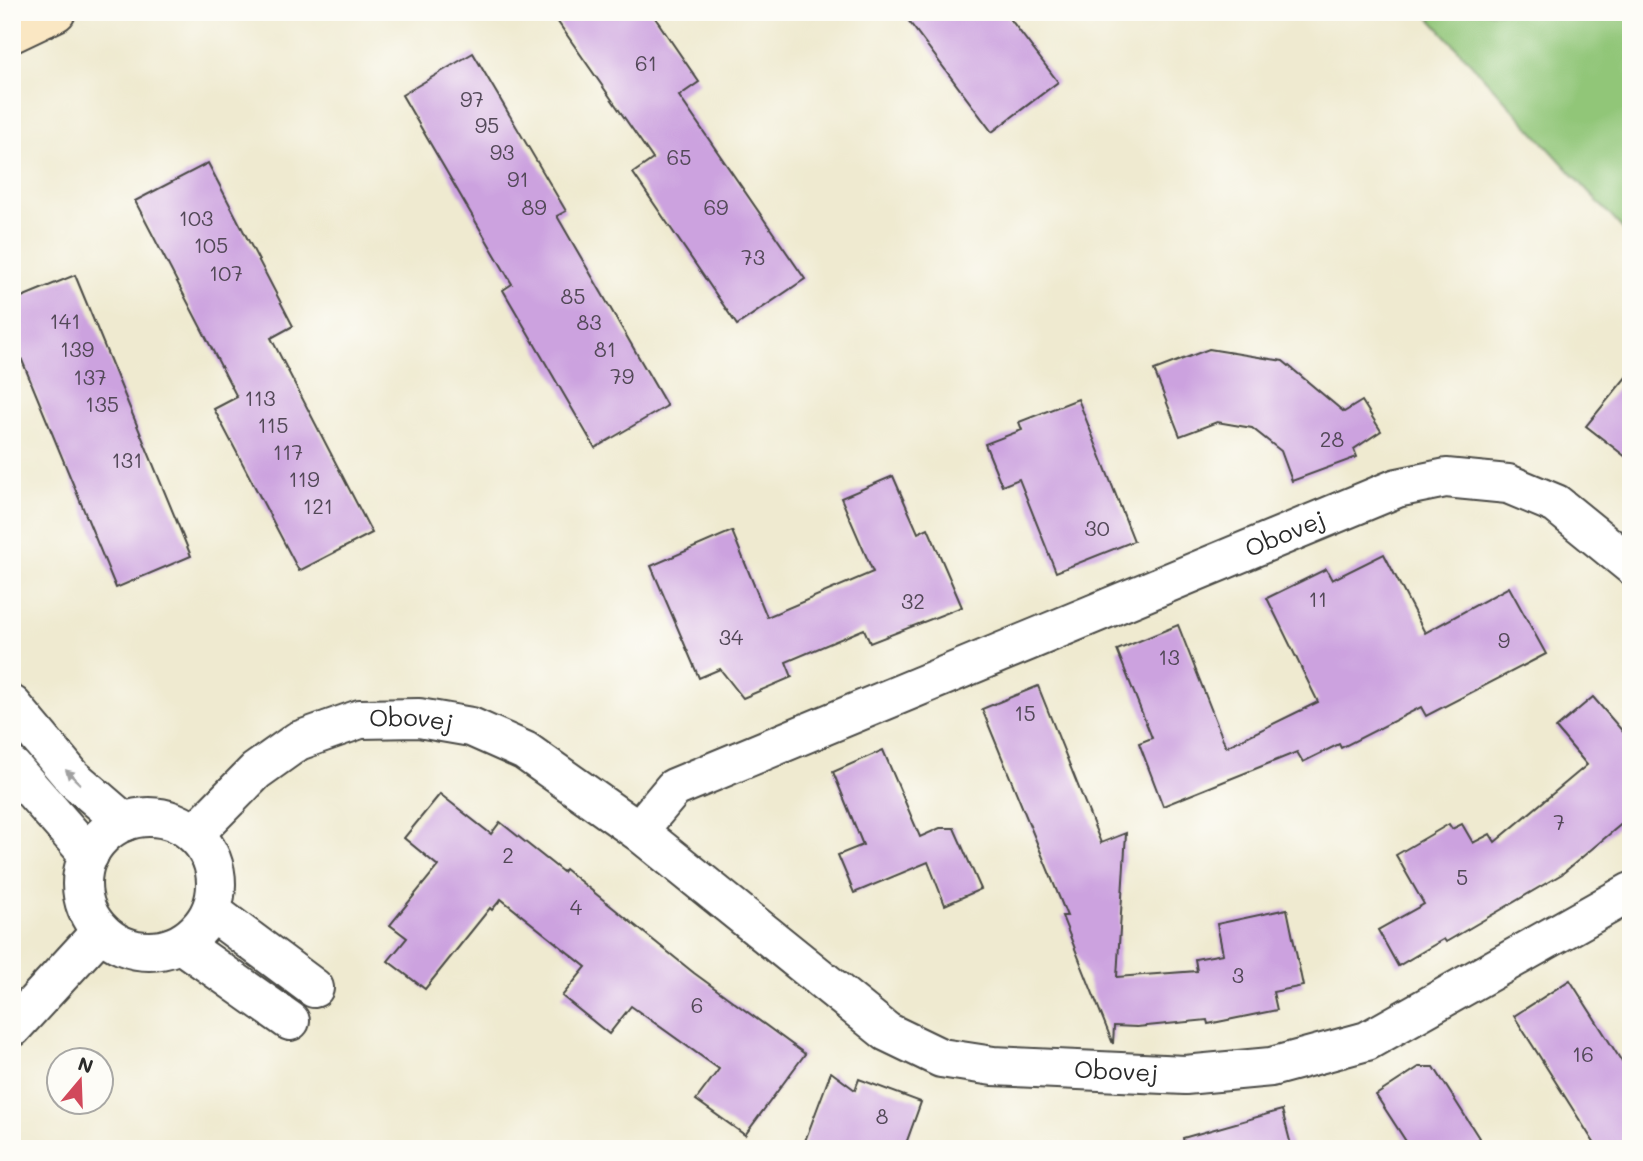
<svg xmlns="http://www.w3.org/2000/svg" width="1643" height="1161" viewBox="0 0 1643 1161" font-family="Mali,sans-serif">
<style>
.green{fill:#91c678;stroke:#5e7852;stroke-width:2}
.building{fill:#cca2df}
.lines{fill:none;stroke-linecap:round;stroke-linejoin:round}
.street-casing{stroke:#484844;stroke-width:42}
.secondary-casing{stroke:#484844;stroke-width:42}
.street{stroke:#fff;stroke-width:38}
.secondary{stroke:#fae7c3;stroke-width:38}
.oneway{fill:#a0a0a0}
.labels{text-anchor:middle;stroke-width:5;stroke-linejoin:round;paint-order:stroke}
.number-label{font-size:21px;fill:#534958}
.street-label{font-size:24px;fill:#2b2b2b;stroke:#fdfcf7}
</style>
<rect width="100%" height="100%" fill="#fdfcf7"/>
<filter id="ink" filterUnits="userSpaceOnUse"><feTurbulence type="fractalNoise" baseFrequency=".0143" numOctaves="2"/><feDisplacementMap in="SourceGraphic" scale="14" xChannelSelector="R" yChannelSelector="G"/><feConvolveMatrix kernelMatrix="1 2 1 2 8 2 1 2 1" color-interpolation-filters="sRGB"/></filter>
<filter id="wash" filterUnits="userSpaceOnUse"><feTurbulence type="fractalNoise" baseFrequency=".00686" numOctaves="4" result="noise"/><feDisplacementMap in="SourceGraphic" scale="28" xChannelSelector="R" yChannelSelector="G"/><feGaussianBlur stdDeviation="1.57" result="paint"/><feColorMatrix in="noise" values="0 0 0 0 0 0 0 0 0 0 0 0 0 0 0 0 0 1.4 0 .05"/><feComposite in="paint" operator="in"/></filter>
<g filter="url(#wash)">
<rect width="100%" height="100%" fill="#efead0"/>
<!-- green -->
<path class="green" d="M1424,12H1631V238Z"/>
<g id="blocks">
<!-- building -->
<g class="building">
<path d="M551,12H651L699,82L679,96L805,279L737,325L633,173L653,159Z"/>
<path d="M902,12H1005L1058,82L992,132Z"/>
<path d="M473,53L566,211L557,216L667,406L595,448L503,290L512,284L402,95Z"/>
<path d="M208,163L293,326L271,338L372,533L299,571L214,409L237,397L135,201Z"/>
<path d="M75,275L191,556L116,588L12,336V301Z"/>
<path d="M1209,349L1283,361L1344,412L1362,401L1381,431L1354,449L1357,457L1292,481L1281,451L1252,428L1217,422L1180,436L1154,370Z"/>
<path d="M1631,371V461L1586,426Z"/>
<path d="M1078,399L1134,541L1056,572L1019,479L1002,486L985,444L1022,430L1019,422Z"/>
<path d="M893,476L918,533L928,528L962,607L870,643L864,629L786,662L792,677L743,698L720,669L699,678L651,566L732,531L767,617L873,572L841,498Z"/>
<path d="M1384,554L1425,633L1509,587L1546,654L1426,716L1421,707L1341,748L1339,744L1303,762L1297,752L1163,806L1139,743L1152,738L1117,650L1178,625L1226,747L1318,702L1267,598L1326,569L1332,580Z"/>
<path d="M1038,686L1101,843L1126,833L1117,977L1197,971L1195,959L1223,954L1217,924L1287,909L1303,986L1273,992L1277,1010L1208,1024L1207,1020L1137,1027L1114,1026L1113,1044L1062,916H1067L982,709Z"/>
<path d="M1593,697L1631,741V816L1562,874L1446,942L1444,939L1398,966L1378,930L1424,904L1396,855L1449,824L1452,829L1462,824L1473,843L1490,834L1495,842L1587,765L1556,728Z"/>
<path d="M883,750L920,837L940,828H954L981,889L945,905L928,862L854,893L838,855L863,845L833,772Z"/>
<path d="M440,794L491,834L500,822L563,872L565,869L694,973L805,1054L745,1135L696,1100L719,1069L631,1006L609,1034L562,996L586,967L501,899L492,910L490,908L425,989L388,961L407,938L390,925L438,866L404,838Z"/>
<path d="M1570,980L1631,1076V1149H1598L1514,1016Z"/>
<path d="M1419,1067H1434L1486,1149H1411L1376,1095Z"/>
<path d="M831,1072L855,1090L859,1079L921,1102L904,1149H802Z"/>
<path d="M1282,1110L1292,1149H1185L1183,1138Z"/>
</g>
</g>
</g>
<g filter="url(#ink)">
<use href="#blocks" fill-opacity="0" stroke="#484844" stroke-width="2"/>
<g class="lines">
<!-- street casing -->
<g class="street-casing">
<g id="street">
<path d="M12,705L73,778L124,822"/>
<path d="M12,767L89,855"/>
<circle cx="149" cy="884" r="67"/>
<path id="s1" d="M638,831L674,788L1397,488L1446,478L1508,484L1556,504L1631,565"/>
<path id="s2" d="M194,834L256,771L298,741L360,719L419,718L471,727L525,751L638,831L887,1032L941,1058L993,1066L1185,1075L1271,1067L1367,1041L1631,892"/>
<path d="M211,911L314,988"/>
<path d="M181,944L290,1021"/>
<path d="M12,1028L101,931"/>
</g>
</g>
<!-- secondary casing -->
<g class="secondary-casing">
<path id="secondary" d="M12,33L56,12"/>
</g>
<!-- street -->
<use href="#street" class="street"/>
<!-- secondary -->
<use href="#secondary" class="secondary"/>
</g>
<!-- one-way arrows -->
<defs><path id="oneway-solid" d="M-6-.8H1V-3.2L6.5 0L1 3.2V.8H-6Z" transform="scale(1.75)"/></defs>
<use class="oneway" href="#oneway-solid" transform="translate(73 777) rotate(-136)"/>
</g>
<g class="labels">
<!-- number labels -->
<g class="number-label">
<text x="646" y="71">61</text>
<text x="472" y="107">97</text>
<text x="487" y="133">95</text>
<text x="502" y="160">93</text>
<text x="679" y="165">65</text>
<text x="518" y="187">91</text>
<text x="534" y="215">89</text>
<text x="716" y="215">69</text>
<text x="196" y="226">103</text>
<text x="211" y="253">105</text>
<text x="753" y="265">73</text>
<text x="226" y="281">107</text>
<text x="573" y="304">85</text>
<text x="65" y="329">141</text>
<text x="589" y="330">83</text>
<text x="77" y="357">139</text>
<text x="605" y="357">81</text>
<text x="622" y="384">79</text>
<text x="90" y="385">137</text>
<text x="260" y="406">113</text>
<text x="102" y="412">135</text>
<text x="273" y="433">115</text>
<text x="1332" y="447">28</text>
<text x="288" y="460">117</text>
<text x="127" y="468">131</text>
<text x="304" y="487">119</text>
<text x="318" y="514">121</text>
<text x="1097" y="536">30</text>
<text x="1318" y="607">11</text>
<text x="913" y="609">32</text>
<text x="731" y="645">34</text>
<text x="1504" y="648">9</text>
<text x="1169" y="665">13</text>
<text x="1025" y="721">15</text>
<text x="1559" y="830">7</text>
<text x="508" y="863">2</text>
<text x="1462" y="885">5</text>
<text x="576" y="915">4</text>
<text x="1238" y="983">3</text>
<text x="697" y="1013">6</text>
<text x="1583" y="1062">16</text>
<text x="882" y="1124">8</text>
</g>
<!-- street labels -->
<g class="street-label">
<text dy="8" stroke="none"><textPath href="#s1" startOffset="718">Obovej</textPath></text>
<text dy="8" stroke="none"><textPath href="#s2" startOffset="257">Obovej</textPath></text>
<text dy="8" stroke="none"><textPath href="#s2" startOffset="1071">Obovej</textPath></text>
</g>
</g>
<!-- margin -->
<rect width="1643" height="1161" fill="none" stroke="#fdfcf7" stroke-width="42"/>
<!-- north arrow -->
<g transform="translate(80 1081) rotate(19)"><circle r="33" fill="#fdfcf7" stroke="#a9a8a5" stroke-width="2"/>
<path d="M0-5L12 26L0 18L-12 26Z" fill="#d1495b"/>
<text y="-10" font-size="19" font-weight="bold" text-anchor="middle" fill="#2b2b2b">N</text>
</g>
</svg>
